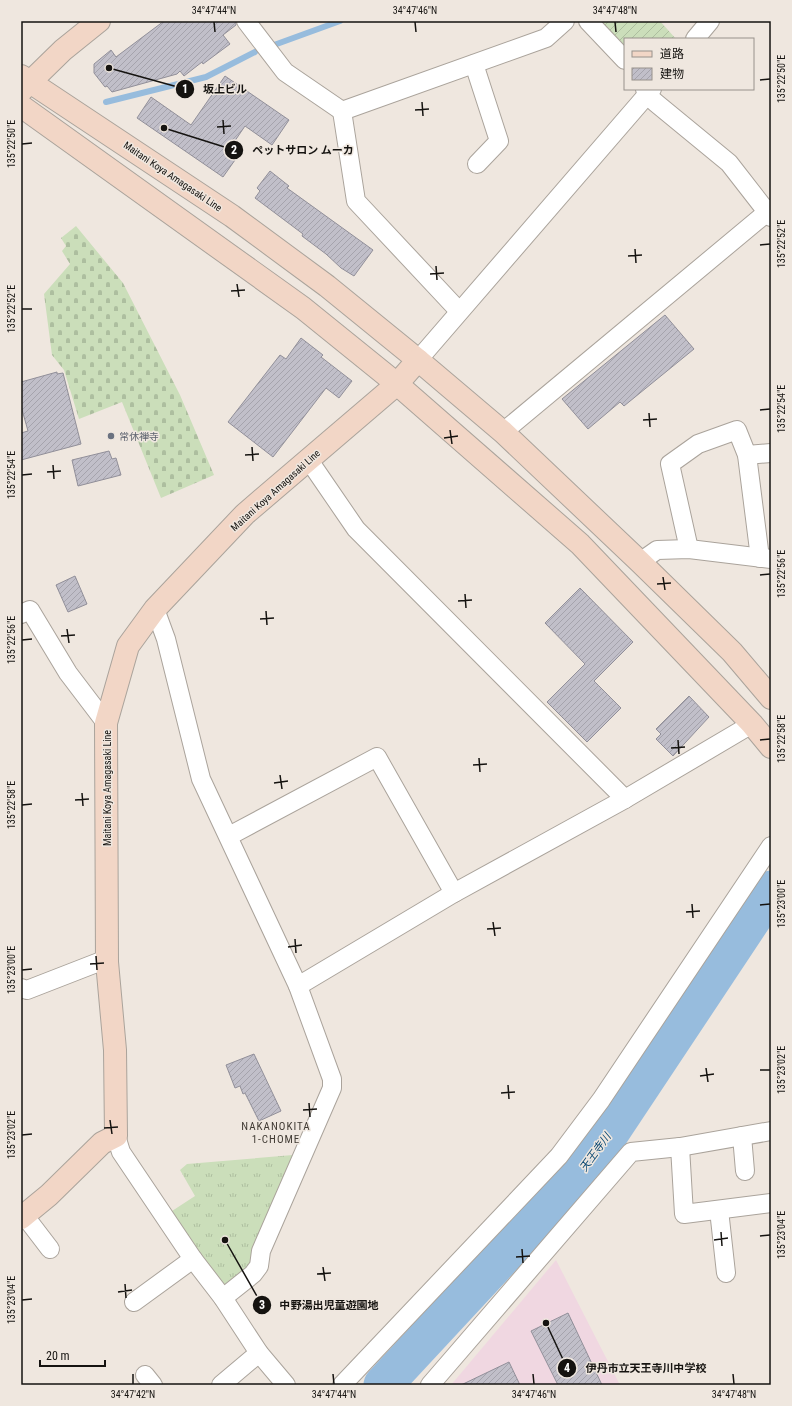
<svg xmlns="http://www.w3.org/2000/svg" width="792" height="1406" viewBox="0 0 792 1406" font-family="'Roboto Condensed','Noto Sans JP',sans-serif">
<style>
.education{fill:#f0d7e1}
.grass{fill:url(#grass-tufts)}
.cemetery{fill:url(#cemetery-stones)}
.garden{fill:url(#garden-furrows)}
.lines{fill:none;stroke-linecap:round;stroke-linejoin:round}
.stream{stroke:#97bcdd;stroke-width:6}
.river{stroke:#97bcdd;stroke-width:39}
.building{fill:url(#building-hatch);stroke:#918f99}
.street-casing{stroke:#aaa39b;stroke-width:20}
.secondary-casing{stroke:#aaa39b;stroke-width:24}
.street{stroke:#fff;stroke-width:18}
.secondary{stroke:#f2d6c6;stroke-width:22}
.ticks{fill:none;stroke:#151310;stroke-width:1.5}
.worship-dot{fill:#6b7280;stroke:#efe7df;stroke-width:1.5}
.labels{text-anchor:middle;stroke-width:3;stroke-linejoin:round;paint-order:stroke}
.street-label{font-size:10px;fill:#151310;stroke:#efe7df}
.worship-label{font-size:10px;fill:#5b616d;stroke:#efe7df;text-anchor:start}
.neighbourhood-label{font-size:11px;letter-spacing:1px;fill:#403a33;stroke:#efe7df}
.water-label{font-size:11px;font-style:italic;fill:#0d4a74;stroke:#efe7df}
.leader{fill:none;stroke:#151310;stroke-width:1.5}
.callout-dot{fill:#151310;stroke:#efe7df;stroke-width:1.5}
.mark-label{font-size:12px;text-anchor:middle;font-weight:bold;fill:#fff}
.callout-label{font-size:11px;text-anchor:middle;font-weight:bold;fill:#151310;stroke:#efe7df;stroke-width:3;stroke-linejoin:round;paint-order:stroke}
.neatline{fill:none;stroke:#151310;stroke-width:1.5}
.ticks-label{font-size:10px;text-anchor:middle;fill:#151310}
</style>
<defs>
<pattern id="grass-tufts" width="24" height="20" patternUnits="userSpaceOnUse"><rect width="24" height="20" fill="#cbdeba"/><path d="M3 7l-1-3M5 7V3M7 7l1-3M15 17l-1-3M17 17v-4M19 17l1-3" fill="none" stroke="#adbe9f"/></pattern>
<pattern id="cemetery-stones" width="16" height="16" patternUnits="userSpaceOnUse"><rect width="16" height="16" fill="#cbdeba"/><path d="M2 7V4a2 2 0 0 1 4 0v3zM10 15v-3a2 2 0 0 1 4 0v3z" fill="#adbe9f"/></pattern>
<pattern id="garden-furrows" width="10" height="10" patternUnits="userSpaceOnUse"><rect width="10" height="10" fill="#cbdeba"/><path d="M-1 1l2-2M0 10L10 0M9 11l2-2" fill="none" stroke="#adbe9f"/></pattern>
<pattern id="building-hatch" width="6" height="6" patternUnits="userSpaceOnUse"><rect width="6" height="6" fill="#c1bfc9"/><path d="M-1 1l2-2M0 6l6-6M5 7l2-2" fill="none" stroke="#a5a3ac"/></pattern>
</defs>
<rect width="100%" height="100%" fill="#efe7df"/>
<!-- education -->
<path class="education" d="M556,1260L620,1385H451Z"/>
<!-- grass -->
<path class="grass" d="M293,1155L248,1269L224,1293L172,1211L195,1196L180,1170L187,1164Z"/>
<!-- cemetery -->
<path class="cemetery" d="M76,226L123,283L180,395L214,475L161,498L122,402L79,419L64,370L52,355L44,294L70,264L62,251L66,246L61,238Z"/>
<!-- garden -->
<path class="garden" d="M598,21H660L676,39H625V50Z"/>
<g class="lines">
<!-- stream -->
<g class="stream">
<path d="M274,45L340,21"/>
<path d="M106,102L206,77L255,52"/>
</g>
<!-- river -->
<path class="river" d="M383,1385L591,1161L771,890"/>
</g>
<!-- building -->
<g class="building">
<path d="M164,21H236V25L223,35L230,44L203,64L202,62L184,76L180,71L177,74L112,92L107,86L105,87L94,73V64L111,50L116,57Z"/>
<path d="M225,76L289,120L272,145L245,126L226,154L235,160L223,177L137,118L151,97L191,125Z"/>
<path d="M270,171L289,186L287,188L373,250L354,276L341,268L326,254L302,236L303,234L255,198L260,191L257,188Z"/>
<path d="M665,315L694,349L624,406L620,402L588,429L562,399Z"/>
<path d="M301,338L323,355L321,357L352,381L339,398L326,388L273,457L228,422L280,355L286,359Z"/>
<path d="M57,372V374L63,373L81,444L21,460V433L28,431L21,406V382Z"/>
<path d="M109,451L112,459L116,458L121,475L78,486L72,460Z"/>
<path d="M75,576L87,604L68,612L56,585Z"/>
<path d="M580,588L633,642L594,681L621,708L587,742L547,702L585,664L545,623Z"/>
<path d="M689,696L709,717L673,756L656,739L661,734L656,729Z"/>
<path d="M254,1054L281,1111L259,1121L245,1093L243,1094L240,1086L235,1088L226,1065Z"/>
<path d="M568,1313L602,1385H558L531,1331Z"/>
<path d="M509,1362L520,1385H461Z"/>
</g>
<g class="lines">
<!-- street casing -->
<g class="street-casing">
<g id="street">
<path d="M246,21L285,72L342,111L546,38L565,21"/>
<path d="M588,21L625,60"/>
<path d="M695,39L710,21"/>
<path d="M474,64L499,141L477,164"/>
<path d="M645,89L647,95L656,103L729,163L771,217"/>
<path d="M342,111L356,201L459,311"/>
<path d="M418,360L652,89"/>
<path d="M503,432L771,209"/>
<path d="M747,455L771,453"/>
<path d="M308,459L356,529L625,799"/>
<path d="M689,549L670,464L698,444L737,430L747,455L760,558"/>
<path d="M640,562L657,550L689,549L771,559"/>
<path d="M155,609L166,639L201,779L298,986L332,1079V1088L261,1251L259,1266L253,1274L223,1298"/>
<path d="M21,614L30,610L68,673L106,723"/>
<path d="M229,836L377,757L454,893"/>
<path d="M298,986L454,893L625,799L752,724"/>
<path d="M21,988L27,990L99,962H107"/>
<path d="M116,1136L121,1152L193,1259L223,1298L259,1353L286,1385"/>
<path d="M742,1136L745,1171"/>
<path d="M680,1147L684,1214L771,1203"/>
<path d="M719,1210L726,1273"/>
<path d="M24,1215L50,1249"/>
<path d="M134,1302L193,1259"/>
<path d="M145,1375L153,1385"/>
<path d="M221,1385L259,1353"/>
<path d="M342,1385L559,1156L601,1100L771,846"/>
<path d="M430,1385L631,1152L680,1147L771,1131"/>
</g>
</g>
<!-- secondary casing -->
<g class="secondary-casing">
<g id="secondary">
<path d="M21,76L232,216L327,286L418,360L503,432L640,562L732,652L771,698"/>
<path d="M21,91L63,50L99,21"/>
<path d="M21,106L303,308L397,384L580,544L752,724L771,747"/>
<path d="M21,1218L49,1195L102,1143L116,1136L115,1050L107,962L106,723L128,646L155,609L245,514L397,384L418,360"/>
</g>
</g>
<!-- street -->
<use href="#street" class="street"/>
<!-- secondary -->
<use href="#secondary" class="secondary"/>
</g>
<!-- ticks -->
<path class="ticks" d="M214,22L215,32M415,22L416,32M615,22L616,32M760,80L770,79M422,102L423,116M415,110L429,109M223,120L224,134M217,127L231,126M22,144L32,143M760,245L770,244M635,249L636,263M628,256L642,255M436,266L437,280M430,274L444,273M237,284L239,297M231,291L245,290M22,309H32M760,410L770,409M649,413L650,427M643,420L657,419M450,430L452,444M444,438L458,436M252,447L253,461M245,455L259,454M53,465L54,479M47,472L61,471M22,475L32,474M760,575L770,574M663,577L665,590M657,584L671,583M465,594L466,608M458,601L472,600M266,611L267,625M260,619L274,618M67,629L69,643M61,636L75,635M22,640L32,639M678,740L679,754M760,740L770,739M671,748L685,747M479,758L480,772M473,765L487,764M280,775L282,789M274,783L288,781M82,793L83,806M75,800L89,799M22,805L32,804M692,904L693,918M760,905L770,904M686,912L700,911M493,922L495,936M487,929L501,928M295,939L296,953M288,947L302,945M96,956L97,970M90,964L104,963M22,970L32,969M706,1068L708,1082M760,1070H770M700,1076L714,1074M508,1085L509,1099M501,1093L515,1092M309,1103L310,1117M303,1110L317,1109M110,1120L112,1134M104,1128L118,1127M22,1135L32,1134M721,1232L722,1246M760,1236L770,1235M714,1240L728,1238M522,1249L523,1263M516,1257L530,1256M323,1267L325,1281M317,1274L331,1273M125,1284L126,1298M118,1292L132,1290M22,1300L32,1299M133,1374V1384M333,1374L334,1384M533,1374L534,1384M733,1374L734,1384"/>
<!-- markers -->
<circle class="worship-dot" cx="111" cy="436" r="4"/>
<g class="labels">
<!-- street labels -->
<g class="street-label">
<text transform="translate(173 176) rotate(34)" y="4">Maitani Koya Amagasaki Line</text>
<text transform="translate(275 490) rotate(-42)" y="4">Maitani Koya Amagasaki Line</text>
<text transform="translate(107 788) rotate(-90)" y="4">Maitani Koya Amagasaki Line</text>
</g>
<!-- worship labels -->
<g class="worship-label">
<text x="119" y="440">常休禅寺</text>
</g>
<!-- neighbourhood labels -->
<g class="neighbourhood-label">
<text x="276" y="1130">NAKANOKITA<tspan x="276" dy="13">1-CHOME</tspan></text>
</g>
<!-- water labels -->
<g class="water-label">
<text transform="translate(595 1152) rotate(-54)" y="4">天王寺川</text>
</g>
</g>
<!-- callouts -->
<path class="leader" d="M109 68L185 89M164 128L234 150M225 1240L262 1305M546 1323L567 1368"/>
<g class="callout-dot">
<circle cx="109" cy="68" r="4"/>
<circle cx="164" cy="128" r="4"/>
<circle cx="225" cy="1240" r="4"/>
<circle cx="546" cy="1323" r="4"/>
<circle cx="185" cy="89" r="10"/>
<circle cx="234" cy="150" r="10"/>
<circle cx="262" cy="1305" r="10"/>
<circle cx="567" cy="1368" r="10"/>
</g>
<g class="mark-label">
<text x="185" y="93">1</text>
<text x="234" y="154">2</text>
<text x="262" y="1309">3</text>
<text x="567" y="1372">4</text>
</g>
<g class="callout-label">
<text x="225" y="93">坂上ビル</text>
<text x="303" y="154">ペットサロン ムーカ</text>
<text x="329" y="1309">中野湯出児童遊園地</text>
<text x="646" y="1372">伊丹市立天王寺川中学校</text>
</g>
<!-- border -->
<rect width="792" height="1406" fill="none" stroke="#efe7df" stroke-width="44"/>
<!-- legend -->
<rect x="624" y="38" width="130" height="52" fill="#efe7df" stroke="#98928c"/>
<rect x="632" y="51" width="20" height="6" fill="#f2d6c6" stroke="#98928c"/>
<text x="660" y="58" font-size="12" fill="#151310">道路</text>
<rect x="632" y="68" width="20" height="12" fill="url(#building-hatch)" stroke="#98928c"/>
<text x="660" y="78" font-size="12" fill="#151310">建物</text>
<!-- scale -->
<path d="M40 1360v6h65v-6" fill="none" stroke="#151310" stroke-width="2"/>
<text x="46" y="1360" font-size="12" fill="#151310" stroke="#efe7df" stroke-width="3" paint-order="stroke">20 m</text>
<rect x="22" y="22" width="748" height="1362" class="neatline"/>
<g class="ticks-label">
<text x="214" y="14">34°47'44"N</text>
<text x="415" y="14">34°47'46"N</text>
<text x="615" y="14">34°47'48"N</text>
<text transform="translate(781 79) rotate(-90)" y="4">135°22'50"E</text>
<text transform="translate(11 144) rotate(-90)" y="4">135°22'50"E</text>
<text transform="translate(781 244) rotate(-90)" y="4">135°22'52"E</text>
<text transform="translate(11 309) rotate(-90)" y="4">135°22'52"E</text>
<text transform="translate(781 409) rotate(-90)" y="4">135°22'54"E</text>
<text transform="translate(11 475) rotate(-90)" y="4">135°22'54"E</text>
<text transform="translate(781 574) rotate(-90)" y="4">135°22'56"E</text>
<text transform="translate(11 640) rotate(-90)" y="4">135°22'56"E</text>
<text transform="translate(781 739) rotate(-90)" y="4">135°22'58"E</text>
<text transform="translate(11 805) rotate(-90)" y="4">135°22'58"E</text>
<text transform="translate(781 904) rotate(-90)" y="4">135°23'00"E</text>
<text transform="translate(11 970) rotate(-90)" y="4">135°23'00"E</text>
<text transform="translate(781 1070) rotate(-90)" y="4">135°23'02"E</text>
<text transform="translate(11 1135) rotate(-90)" y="4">135°23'02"E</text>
<text transform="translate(781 1235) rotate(-90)" y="4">135°23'04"E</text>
<text transform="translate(11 1300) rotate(-90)" y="4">135°23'04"E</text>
<text x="133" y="1398">34°47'42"N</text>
<text x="334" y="1398">34°47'44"N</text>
<text x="534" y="1398">34°47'46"N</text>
<text x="734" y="1398">34°47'48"N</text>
</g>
</svg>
